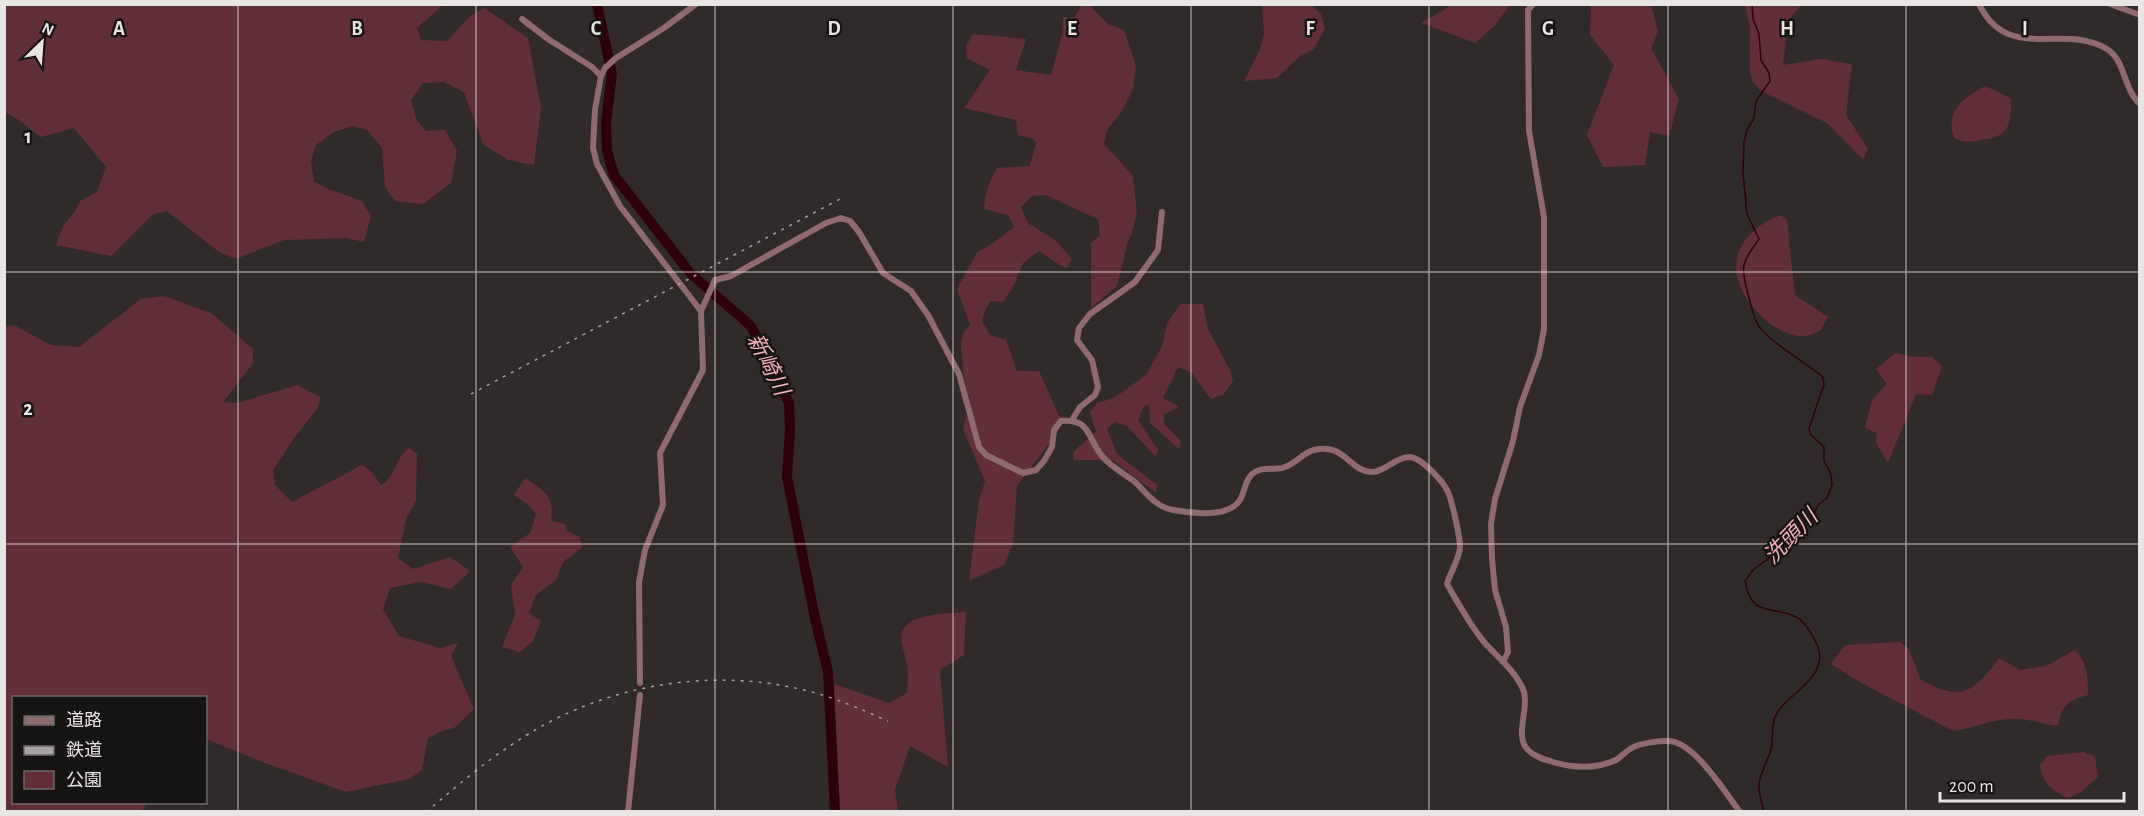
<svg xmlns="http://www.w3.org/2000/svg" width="2144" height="816" viewBox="0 0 2144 816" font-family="'Alegreya Sans','Noto Sans JP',sans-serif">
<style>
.green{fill:#622f38}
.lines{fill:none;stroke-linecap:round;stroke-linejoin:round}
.stream{stroke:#2e000a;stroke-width:1.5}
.river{stroke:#2e000a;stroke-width:10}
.tertiary{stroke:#8f6a6f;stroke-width:6}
.rail{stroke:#a9a3a4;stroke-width:1.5;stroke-dasharray:3 6;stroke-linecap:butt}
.grid{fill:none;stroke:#e9e5e5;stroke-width:1.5;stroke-opacity:0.55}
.labels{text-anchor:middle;stroke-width:5;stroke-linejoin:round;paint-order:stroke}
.water-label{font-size:22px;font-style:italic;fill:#f4afb8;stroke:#171414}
.grid-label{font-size:20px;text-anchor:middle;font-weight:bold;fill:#e9e5e5;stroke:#171414;stroke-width:5;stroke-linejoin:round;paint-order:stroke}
</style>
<rect width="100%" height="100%" fill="#312a2b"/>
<!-- green -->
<g class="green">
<path d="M1639,4L1652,7L1658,32L1651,48L1679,99L1669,136L1650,132L1645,165L1603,167L1587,135L1614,65L1590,35L1591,5Z"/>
<path d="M4,5H443L417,28L421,40L447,41L470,16L484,8L528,38L541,108L534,165L508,160L483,144L464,92L444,82L423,83L411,100L417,121L426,131L445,130L457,151L451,183L423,204L395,201L385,187L382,148L367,130L353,126L334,132L316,145L311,161L314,182L331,190L362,201L371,216L364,242L347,238L284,240L236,259L219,252L167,211L153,214L111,256L56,245L63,226L74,213L80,201L97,192L106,167L74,128L41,137L17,119L5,112Z"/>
<path d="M1078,5H1089L1108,24L1124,30L1136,66L1133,89L1122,111L1107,130L1104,144L1133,176L1137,212L1132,233L1128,241L1117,286L1091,308V243L1100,235L1098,219L1045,195L1032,196L1021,207L1028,223L1056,241L1072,259L1066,269L1039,251L1023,263L1014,285L1003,302L991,301L986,308L982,321L990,335L1006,340L1017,371H1039L1059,416L1065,417L1056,435L1017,486L1013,544L1004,565L969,581L979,500L985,481L963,429L970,403L963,372L961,345L963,333L970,325L957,289L977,252L992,244L1014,227L1008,215L984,209C985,193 989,182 997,168L1030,166L1036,143L1033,139L1018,135L1016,120L964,108L990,70L967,58L966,46L973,34L1026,39L1016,70L1051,75L1062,35L1063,17L1074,18L1081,7Z"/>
<path d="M1262,5H1311L1321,14L1325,29L1313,50L1300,56L1277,78L1244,81L1260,49L1264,34Z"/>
<path d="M1452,5V4L1510,5L1495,25L1475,43L1421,23Z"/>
<path d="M1745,5H1801L1788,21L1783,65L1820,59L1852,64L1846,115L1868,149L1863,159L1827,123L1761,91L1752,81L1750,70V27Z"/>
<path d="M1985,86L2011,98C2011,125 2010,137 1981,140C1970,142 1963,143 1954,138C1945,111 1963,98 1985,86Z"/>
<path d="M1781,215L1787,220L1795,295L1828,317L1820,331C1816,332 1811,335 1807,336C1775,339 1737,299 1736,268C1736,241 1759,223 1781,215Z"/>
<path d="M164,296L211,313L253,349V363L223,402L237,403L298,385L321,398L317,409L294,438L273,470L275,485L292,502L362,465L372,472L381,485C396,478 395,457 409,448L417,454L416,501L406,519L398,558L413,569L450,557L470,571L451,589L421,582L390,588L383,609L399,636L440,648L458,643L451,656L474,709L454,728L442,731L428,738L422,770L409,779L346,792L260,761L206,739V698H14V802L147,803L142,811H5V327L14,325L51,345L79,347L141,299Z"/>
<path d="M1180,304H1203L1208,329L1231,372L1233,381L1224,394L1211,399L1192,373L1178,367L1163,398L1179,407L1164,414V424L1181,441L1179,449L1150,423L1149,405L1144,406L1138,420L1158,450L1156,457L1127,426L1114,422L1107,429L1117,454L1157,485L1156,493L1113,460H1074L1073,452L1096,432L1090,412L1097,403L1114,398L1146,375L1162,346L1167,324Z"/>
<path d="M1896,353L1914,357H1932L1942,366L1932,395L1916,394L1888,463L1876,443L1877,433L1865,428L1872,400L1887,384L1876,369Z"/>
<path d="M525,478C545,491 555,497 551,521L565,524L567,531L580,537L582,548L563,562L556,580L536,595L529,613L541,621L533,641L520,652L502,647L515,615L511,585L523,567L510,547L530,533L536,514L529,505L514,495Z"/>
<path d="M966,612L964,655L940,670L948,767L910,746L895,790L898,811H840L834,684L889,703L907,693C907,684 909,674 907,665C906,656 901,646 901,637C903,612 948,614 966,612Z"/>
<path d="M1900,642L1909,649L1921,680C1962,702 1973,693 1999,658L2020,670L2046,666L2075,650C2088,663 2088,678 2088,695C2068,700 2062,705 2058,726C2045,725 2033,720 2020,719C1996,717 1976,728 1953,731L1858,681L1831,664L1845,645Z"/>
<path d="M2084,752L2095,757L2098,777L2081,792L2068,798C2052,791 2042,783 2040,765L2047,756Z"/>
</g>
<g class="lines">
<!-- stream -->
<path class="stream" d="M1752,4L1753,19L1759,34L1761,60L1769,73L1770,81L1756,101L1754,118L1747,130L1744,142L1743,173L1747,214L1759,239C1742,263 1740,266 1748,294C1751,304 1753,317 1758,325C1766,339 1807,364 1823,377L1824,385L1809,428L1810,434L1824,447V461L1831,474L1832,485L1827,498L1817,506L1814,517L1792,534L1785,546L1753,570L1745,581C1752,619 1770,604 1796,617C1806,622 1816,640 1819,651C1825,679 1789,693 1777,713C1770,724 1774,738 1771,749C1768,761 1760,773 1759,784C1758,792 1762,803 1764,812"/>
<!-- river -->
<path class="river" d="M597,4L612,74L606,123L607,151L614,175L691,274L751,326L789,403L790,429L787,477L815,618L828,672L835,812"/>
<!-- tertiary -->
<g class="tertiary">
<path d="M1979,4C2008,64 2063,22 2107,49C2126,61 2123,89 2140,104"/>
<path d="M2110,4L2140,15"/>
<path d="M522,19L548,39L592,67L601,76"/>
<path d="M701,311L715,280L731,276L826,223L841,218L850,221L859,232L883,273L911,291L928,315L959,374L979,447L986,455L1023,473L1036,470L1044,461L1052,447L1054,430L1061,421C1091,418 1087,438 1102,456C1110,466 1123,473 1134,481C1146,492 1155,507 1173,510C1192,513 1231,519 1241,498C1245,490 1245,481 1252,474C1261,466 1272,470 1282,468C1295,465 1302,453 1314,450C1343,442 1350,471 1371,472C1385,472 1394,458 1409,457C1421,457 1443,481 1448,492C1452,501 1460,537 1460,546C1460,559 1450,572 1447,584C1458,603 1470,625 1484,642C1497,657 1518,673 1524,692C1529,710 1514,736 1528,750C1535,757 1544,759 1553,762C1573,768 1596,769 1616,760C1621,757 1625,752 1630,749C1639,743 1665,739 1675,742C1699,750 1725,792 1740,812"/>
<path d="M1072,420L1080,407L1095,395L1098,387L1092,360L1077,340L1079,328L1090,314L1135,282L1158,250L1162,212"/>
<path d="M1503,662L1508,652L1506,627L1495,590L1492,559L1491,524L1495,499L1513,441L1520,407L1539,355L1544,329V217L1529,131L1528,10L1533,4"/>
<path d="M640,683L639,582L645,550L663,505L660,453L703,370L701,311L620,206L597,164L593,148L595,110L601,76L605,68L616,58L664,28L696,4"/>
<path d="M628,812L640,695"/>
</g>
<!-- rail -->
<g class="rail">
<path d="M471,394L842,198"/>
<path d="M426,812C455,788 484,762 516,742C594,689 697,668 790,687C824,693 856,707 888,721"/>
</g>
</g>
<!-- grid -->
<path class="grid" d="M238,4V812M476,4V812M715,4V812M953,4V812M1191,4V812M1429,4V812M1668,4V812M1906,4V812M4,272H2140M4,544H2140"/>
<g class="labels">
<!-- water labels -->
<g class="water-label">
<text transform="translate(769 364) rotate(63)" y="8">新崎川</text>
<text transform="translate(1790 536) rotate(-46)" y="8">洗頭川</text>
</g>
</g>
<g class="grid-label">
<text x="119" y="35">A</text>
<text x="357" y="35">B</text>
<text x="596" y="35">C</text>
<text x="834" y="35">D</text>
<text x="1072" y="35">E</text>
<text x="1310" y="35">F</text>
<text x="1548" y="35">G</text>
<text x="1787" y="35">H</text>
<text x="2025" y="35">I</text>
<text x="28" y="143">1</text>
<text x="28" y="415">2</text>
</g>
<!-- border -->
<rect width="2144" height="816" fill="none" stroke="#e9e5e5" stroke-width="12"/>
<!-- legend -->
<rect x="12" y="696" width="195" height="108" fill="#171414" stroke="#6b6868" stroke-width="1.5"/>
<rect x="24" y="716" width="30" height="9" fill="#8f6a6f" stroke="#6b6868" stroke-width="1.5"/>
<text x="66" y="726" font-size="18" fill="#e9e5e5">道路</text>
<rect x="24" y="746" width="30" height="9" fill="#a9a3a4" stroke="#6b6868" stroke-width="1.5"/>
<text x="66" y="756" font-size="18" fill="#e9e5e5">鉄道</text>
<rect x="24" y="771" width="30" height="18" fill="#622f38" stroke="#6b6868" stroke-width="1.5"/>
<text x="66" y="786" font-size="18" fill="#e9e5e5">公園</text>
<!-- north arrow -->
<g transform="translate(42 42) rotate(25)" stroke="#171414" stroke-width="4.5" paint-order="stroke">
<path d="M0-4.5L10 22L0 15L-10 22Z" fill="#e9e5e5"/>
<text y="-9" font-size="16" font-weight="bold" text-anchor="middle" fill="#e9e5e5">N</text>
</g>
<!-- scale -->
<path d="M1940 792v9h184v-9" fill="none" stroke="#e9e5e5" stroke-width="3"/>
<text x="1949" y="792" font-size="18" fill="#e9e5e5" stroke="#171414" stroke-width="4.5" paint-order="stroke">200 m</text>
</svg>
